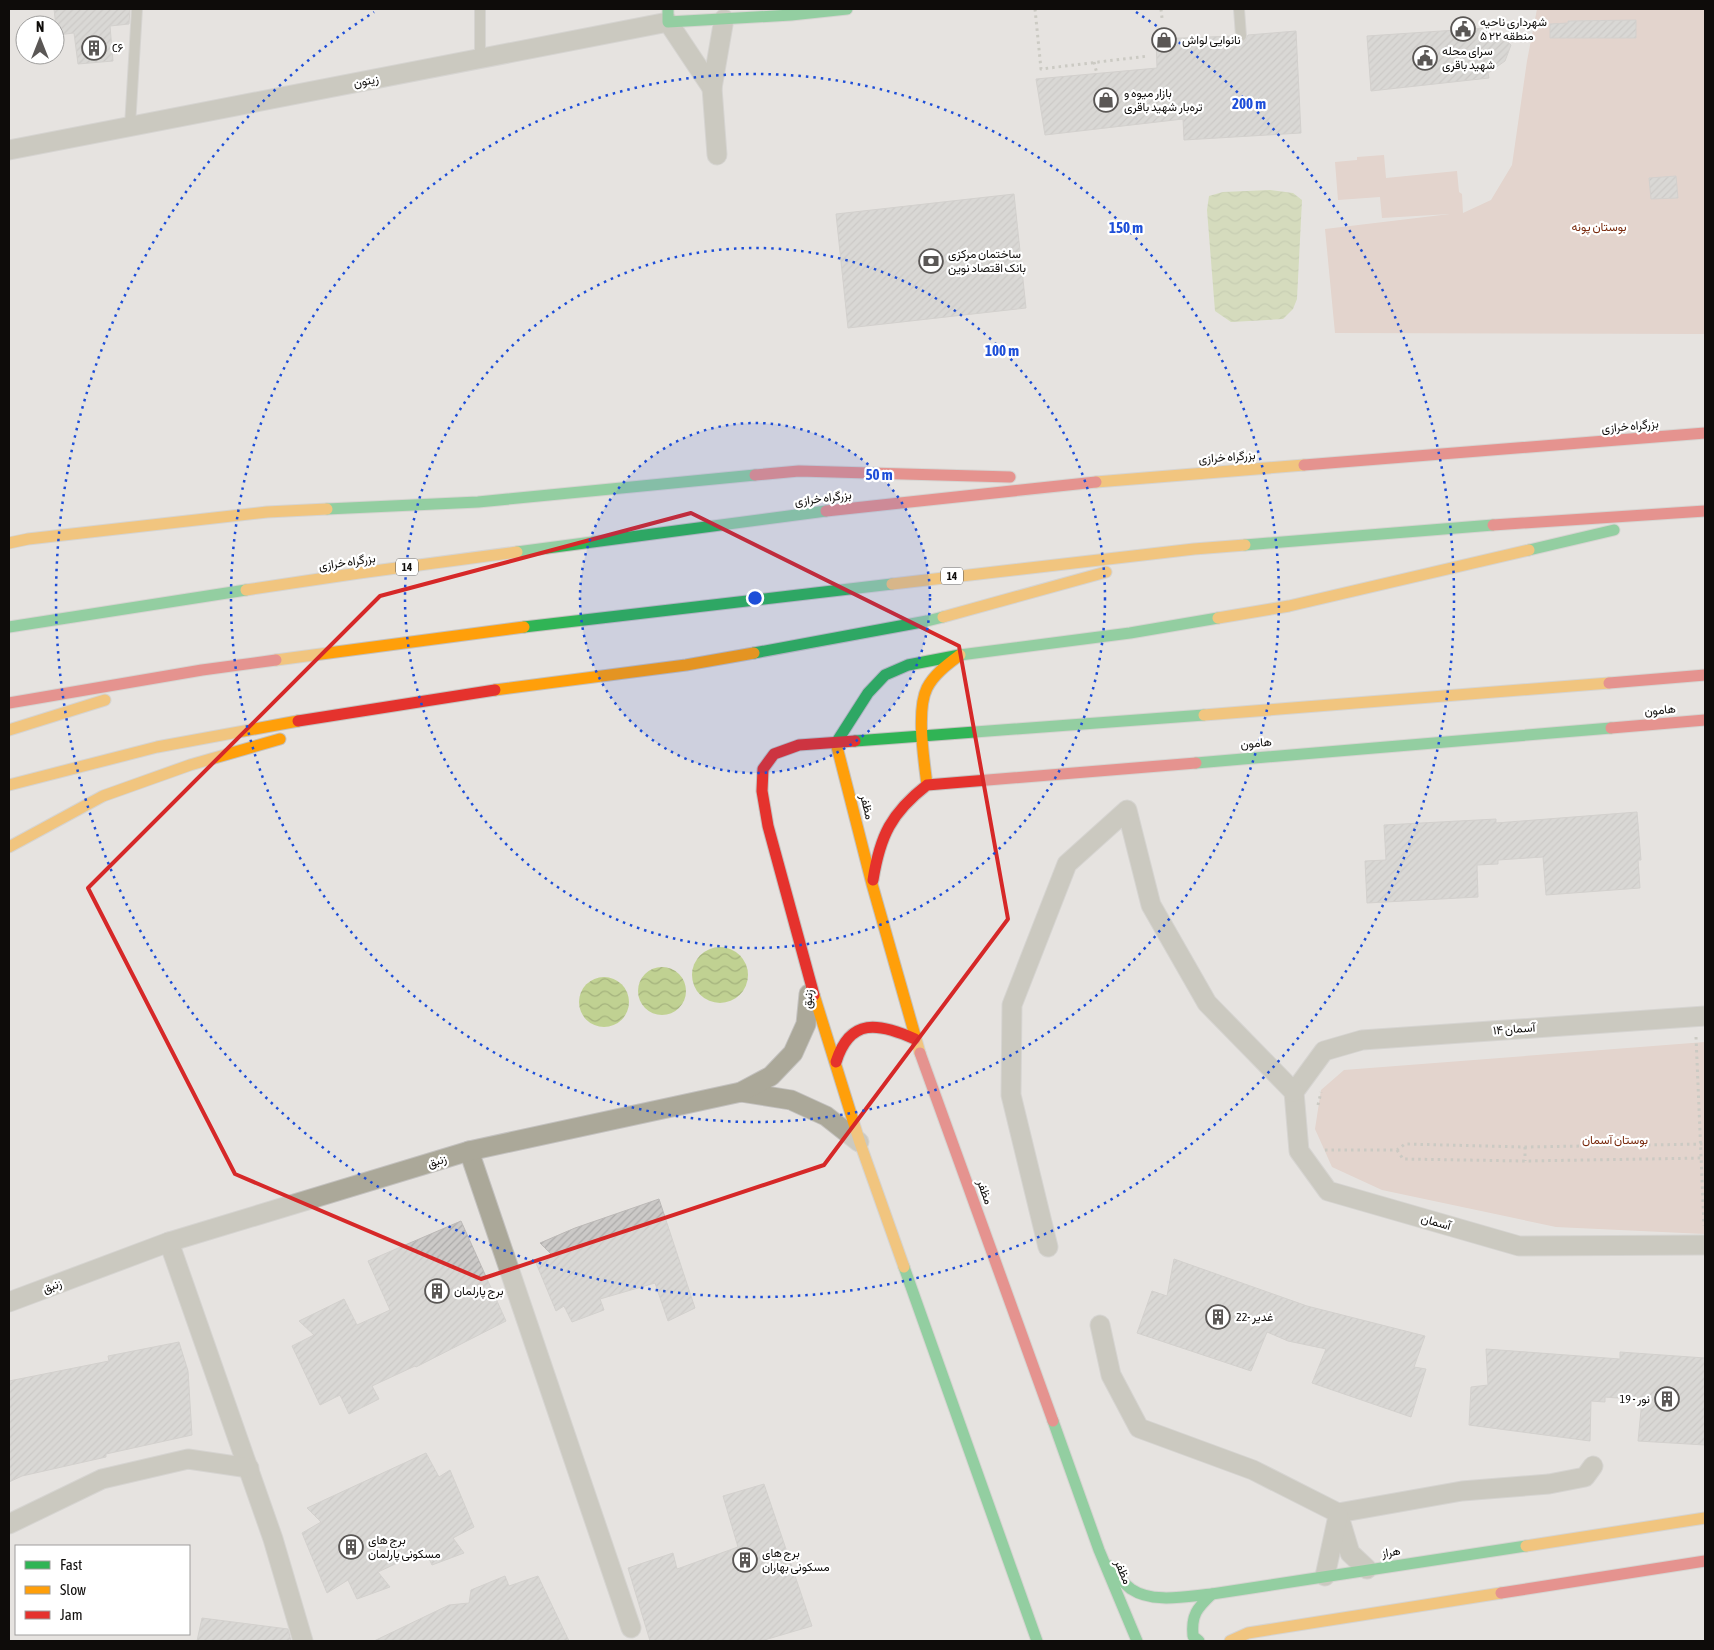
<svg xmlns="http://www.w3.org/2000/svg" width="1714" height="1650" viewBox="0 0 1714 1650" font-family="'Asap Condensed',Vazirmatn,sans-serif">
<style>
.park{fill:#e0c0b5}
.water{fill:url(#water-waves)}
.building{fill:url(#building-hatch);stroke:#bcb9b7}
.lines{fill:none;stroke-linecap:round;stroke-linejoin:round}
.lane-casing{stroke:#c3c1bf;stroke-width:12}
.street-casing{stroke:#c3c1bf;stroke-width:21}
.fast-casing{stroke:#c3c1bf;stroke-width:13}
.slow-casing{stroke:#c3c1bf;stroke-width:13}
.jam-casing{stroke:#c3c1bf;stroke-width:13}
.path{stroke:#acaaa0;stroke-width:3;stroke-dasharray:2.5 4;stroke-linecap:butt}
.lane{stroke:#aba899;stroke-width:10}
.street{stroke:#aba899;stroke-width:19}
.fast{stroke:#30b455;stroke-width:11}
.slow{stroke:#ff9f0a;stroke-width:11}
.jam{stroke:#e5322d;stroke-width:11}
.marked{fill:none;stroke:#d62828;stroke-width:4;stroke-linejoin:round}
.ring{fill:none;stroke:#1d4ed8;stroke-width:2.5;stroke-dasharray:2.5 5}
.labels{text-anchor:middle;stroke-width:4.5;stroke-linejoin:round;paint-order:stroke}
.shield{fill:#fff;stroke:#565554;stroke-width:1}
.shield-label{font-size:11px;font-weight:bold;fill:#0e0c0a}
.poi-label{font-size:12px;fill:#0e0c0a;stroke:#fff;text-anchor:start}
.street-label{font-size:12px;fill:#0e0c0a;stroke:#fff}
.park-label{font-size:12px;fill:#78280b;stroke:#fff}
.centre{fill:#1d4ed8;stroke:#fff;stroke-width:2.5}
.ring-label{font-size:15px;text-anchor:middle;font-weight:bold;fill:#1d4ed8;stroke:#fff;stroke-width:4.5;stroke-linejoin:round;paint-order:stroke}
</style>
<defs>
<pattern id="water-waves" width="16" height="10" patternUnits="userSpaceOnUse" patternTransform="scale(1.25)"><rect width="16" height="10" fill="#c0d192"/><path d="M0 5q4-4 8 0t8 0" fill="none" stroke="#a4b27d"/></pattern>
<pattern id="building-hatch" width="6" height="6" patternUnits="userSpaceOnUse" patternTransform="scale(1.25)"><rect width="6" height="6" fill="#cbc9c7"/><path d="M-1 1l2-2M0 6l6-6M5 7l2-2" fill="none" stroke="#adabaa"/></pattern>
</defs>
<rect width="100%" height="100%" fill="#e6e3e0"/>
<!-- park -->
<g class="park">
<path d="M1537,9H1705V334L1335,333L1325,229L1450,214L1382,218L1380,197L1338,200L1335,162L1357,160V157L1384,155L1386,178L1457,171L1459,192L1462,194L1463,213L1491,200L1512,165L1527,61Z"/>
<path d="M1705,1042V1234L1556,1227L1382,1190L1332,1167L1315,1129L1321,1090L1344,1070Z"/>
</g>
<!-- water -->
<g class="water">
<path d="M1270,190L1293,193L1302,200L1297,299L1293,309L1283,319L1231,322L1215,311L1207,210L1209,196L1223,192Z"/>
<circle cx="720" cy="975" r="28"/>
<circle cx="662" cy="991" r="24"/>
<circle cx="604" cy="1002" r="25"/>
</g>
<!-- building -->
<g class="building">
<path d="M54,9H130L129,24L110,26L113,61L78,64L74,33L57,35Z"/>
<path d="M1636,20V38H1550V24L1568,23V21Z"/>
<path d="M1486,28V39L1504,38L1511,45L1505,61L1488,73L1489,78L1371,91L1367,36Z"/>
<path d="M1296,31L1301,133L1184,140L1183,119L1045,135L1036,79L1157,68L1156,39L1234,36L1236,40L1241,43L1245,41L1248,35Z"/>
<path d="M1676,176L1678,198L1651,199L1649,178Z"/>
<path d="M1014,194L1026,308L848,328L836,214Z"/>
<path d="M1637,812L1641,860H1638L1640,888L1546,895L1543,857L1498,860V864L1477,865L1478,897L1367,903L1365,861L1386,860L1384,825L1496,819V823Z"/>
<path d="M659,1199L695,1308L668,1321L655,1283L600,1299L604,1310L572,1322L564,1306L556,1311L536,1263L551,1254L540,1243L575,1228Z"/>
<path d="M461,1221L506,1321L416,1367L415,1366L372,1386L379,1399L349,1414L340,1395L320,1405L292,1346L314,1335L299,1321L344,1299L357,1325L390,1310L368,1261Z"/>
<path d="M1174,1259L1307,1306L1425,1336L1414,1367L1426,1369L1411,1417L1312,1383L1326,1349L1288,1341L1267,1332L1251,1371L1137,1333L1152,1291L1167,1296Z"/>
<path d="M179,1342L188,1371L192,1435L106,1454V1457L22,1476L9,1482V1381L109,1361L108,1356Z"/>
<path d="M1486,1349L1620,1359V1352L1705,1358V1445L1638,1441L1642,1400L1605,1397V1402L1591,1401L1590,1441L1469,1425L1471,1387L1488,1385Z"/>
<path d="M426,1453L439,1477L450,1470L474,1527L453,1538L464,1553L432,1565L425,1550L378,1572L390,1587L357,1599L348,1580L327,1593L302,1533L321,1522L307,1508Z"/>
<path d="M764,1484L812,1626L761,1641H650L628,1568L673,1553L677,1569L738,1547L723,1496Z"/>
<path d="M505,1576L509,1586L538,1576L569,1641H374L449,1605L469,1603L471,1590Z"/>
<path d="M202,1618L288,1629L291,1641H197Z"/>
</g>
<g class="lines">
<!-- lane casing -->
<g class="lane-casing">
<g id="lane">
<path d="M1239,9L1241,36"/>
<path d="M480,58V9"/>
<path d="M130,126L137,9"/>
</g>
</g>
<!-- street casing -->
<g class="street-casing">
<g id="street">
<path d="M9,150L668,22L712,88"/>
<path d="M717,155L712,88L724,19"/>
<path d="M1705,1016L1362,1040L1324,1051L1294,1092L1299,1151L1328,1191L1519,1246L1705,1245"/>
<path d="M741,1092L791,1100L826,1116L859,1142"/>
<path d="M469,1151L631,1628"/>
<path d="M169,1242L273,1539L303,1641"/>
<path d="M1048,1247L1011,1095L1012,1005L1067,864L1127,810L1151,905L1207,1003L1294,1092"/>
<path d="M9,1302L169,1242L469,1151L741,1092L771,1076L793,1053L806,1024L809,994"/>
<path d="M1100,1325L1111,1375L1139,1428L1253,1470L1338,1513L1462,1491L1549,1484L1585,1477L1593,1466"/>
<path d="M1338,1513L1350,1553L1367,1569"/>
<path d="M9,1524L102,1479L188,1459L249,1468"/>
<path d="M1325,1576L1338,1516"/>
</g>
</g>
<!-- fast casing -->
<g class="fast-casing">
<g id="fast">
<path d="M668,9V22L791,15L847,9"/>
<path d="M327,509L478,502L755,475"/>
<path d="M1245,545L1493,525"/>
<path d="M1529,550L1614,530"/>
<path d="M517,552L826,511"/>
<path d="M9,627L246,590"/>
<path d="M524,627L892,584"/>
<path d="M754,653L927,621L943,617"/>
<path d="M855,741L1204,715"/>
<path d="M836,743L868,693L885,675L908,665L960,655L1130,633L1218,618"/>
<path d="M1196,763L1611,728"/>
<path d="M904,1267L1037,1641"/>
<path d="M1053,1421L1099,1550L1137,1641"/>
<path d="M1110,1566C1116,1574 1123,1583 1131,1589C1153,1604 1188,1596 1212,1594L1526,1546"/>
<path d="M1199,1641L1193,1636C1191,1615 1197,1608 1212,1594"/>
</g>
</g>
<!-- slow casing -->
<g class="slow-casing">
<g id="slow">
<path d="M1096,482L1304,465"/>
<path d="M9,543L28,539L267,512L327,509"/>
<path d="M892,584L1194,549L1245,545"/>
<path d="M246,590L359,573L517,552"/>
<path d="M943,617L1106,572"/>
<path d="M1218,618L1289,606L1529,550"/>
<path d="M276,660L524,627"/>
<path d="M495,690L686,665L754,653"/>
<path d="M1204,715L1609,683"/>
<path d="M9,730L105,700"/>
<path d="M836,743L872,884L920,1053"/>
<path d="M9,785L157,747L298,721"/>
<path d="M927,785C924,760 916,710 927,688C934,674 948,664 960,655"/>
<path d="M9,847L103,796L190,765L280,739"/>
<path d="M814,995L860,1143L904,1267"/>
<path d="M1526,1546L1705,1518"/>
<path d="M1230,1641L1248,1633L1501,1593"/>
</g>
</g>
<!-- jam casing -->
<g class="jam-casing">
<g id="jam">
<path d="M1304,465L1705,433"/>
<path d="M755,475L799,471L1010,477"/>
<path d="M826,511L1096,482"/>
<path d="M1493,525L1705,511"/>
<path d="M1609,683L1705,675"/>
<path d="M9,703L202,670L276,660"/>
<path d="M298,721L495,690"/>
<path d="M1611,728L1705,720"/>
<path d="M873,880C880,836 891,813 927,785L1196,763"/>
<path d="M814,995L768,826L762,791L763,769L774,754L799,745L855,741"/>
<path d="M920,1053L1053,1421"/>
<path d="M836,1062C850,1017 879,1023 915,1039"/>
<path d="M1501,1593L1705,1561"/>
</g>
</g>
<!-- path -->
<g class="path">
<path d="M1035,9L1041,69L1148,56"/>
<path d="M1161,9L1162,18"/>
<path d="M1094,62L1097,74"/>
<path d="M1696,1037L1704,1226"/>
<path d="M1318,1105L1321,1092"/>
<path d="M1525,1147V1161"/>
<path d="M1325,1150H1397L1405,1144L1525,1147L1705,1144"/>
<path d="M1397,1150L1403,1159L1525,1161L1705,1158"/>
</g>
<!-- lane -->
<use href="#lane" class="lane"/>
<!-- street -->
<use href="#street" class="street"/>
<!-- fast -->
<use href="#fast" class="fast"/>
<!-- slow -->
<use href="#slow" class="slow"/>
<!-- jam -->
<use href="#jam" class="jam"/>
</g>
<!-- marked area -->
<path d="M0 0H1714V1650H0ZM691,513L959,646L1008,919L824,1165L481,1279L235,1174L88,888L380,596Z" fill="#e6e3e0" fill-opacity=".55" fill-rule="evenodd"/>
<path class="marked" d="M691,513L959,646L1008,919L824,1165L481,1279L235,1174L88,888L380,596Z"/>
<!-- distance rings -->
<circle cx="755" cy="598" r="175" fill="#1d4ed8" fill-opacity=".12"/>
<g class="ring">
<circle cx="755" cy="598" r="175"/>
<circle cx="755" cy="598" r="350"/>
<circle cx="755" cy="598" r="524"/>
<path d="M1136 12A699 699 0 1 1 374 12"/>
</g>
<!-- icons -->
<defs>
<g id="civic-ring" transform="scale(1.25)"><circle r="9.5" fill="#fff" stroke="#5a5755" stroke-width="1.5"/><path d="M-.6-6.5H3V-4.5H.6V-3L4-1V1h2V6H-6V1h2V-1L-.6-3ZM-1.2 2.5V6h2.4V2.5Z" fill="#5a5755"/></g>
<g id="shop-ring" transform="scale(1.25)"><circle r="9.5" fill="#fff" stroke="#5a5755" stroke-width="1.5"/><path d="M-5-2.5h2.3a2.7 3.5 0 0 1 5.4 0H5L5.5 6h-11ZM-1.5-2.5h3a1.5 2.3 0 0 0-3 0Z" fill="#5a5755"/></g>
<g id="building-ring" transform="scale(1.25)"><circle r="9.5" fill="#fff" stroke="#5a5755" stroke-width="1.5"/><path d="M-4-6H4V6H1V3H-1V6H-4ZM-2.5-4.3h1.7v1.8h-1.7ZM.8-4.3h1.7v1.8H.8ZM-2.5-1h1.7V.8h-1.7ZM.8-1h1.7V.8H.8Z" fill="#5a5755"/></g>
<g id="bank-ring" transform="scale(1.25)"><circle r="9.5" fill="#fff" stroke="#5a5755" stroke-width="1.5"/><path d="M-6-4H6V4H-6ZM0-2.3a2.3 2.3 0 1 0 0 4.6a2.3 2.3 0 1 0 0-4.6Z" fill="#5a5755"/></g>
</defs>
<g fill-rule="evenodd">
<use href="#civic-ring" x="1463" y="29"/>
<use href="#shop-ring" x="1164" y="40"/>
<use href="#building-ring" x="94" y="48"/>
<use href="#civic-ring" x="1425" y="58"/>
<use href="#shop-ring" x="1106" y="100"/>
<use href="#bank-ring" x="931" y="261"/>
<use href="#building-ring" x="437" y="1291"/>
<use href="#building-ring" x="1218" y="1317"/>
<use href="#building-ring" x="1667" y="1399"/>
<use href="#building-ring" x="351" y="1547"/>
<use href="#building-ring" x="745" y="1560"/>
</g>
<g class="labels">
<!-- shield labels -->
<g class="shield">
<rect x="396" y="558.5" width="22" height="17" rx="4"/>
<rect x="941" y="567.5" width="22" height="17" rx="4"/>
</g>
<g class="shield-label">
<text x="407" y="571">14</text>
<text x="952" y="580">14</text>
</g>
<!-- poi labels -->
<g class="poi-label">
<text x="1480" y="26">شهرداری ناحیه<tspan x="1480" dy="14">۵ منطقه ۲۲</tspan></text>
<text x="1182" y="44">نانوایی لواش</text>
<text x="112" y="52">C۶</text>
<text x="1442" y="55">سرای محله<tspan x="1442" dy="14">شهید باقری</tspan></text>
<text x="1124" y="97">بازار میوه و<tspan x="1124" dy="14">تره‌بار شهید باقری</tspan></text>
<text x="948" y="258">ساختمان مرکزی<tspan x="948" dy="14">بانک اقتصاد نوین</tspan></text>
<text x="454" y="1295">برج پارلمان</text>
<text x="1236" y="1321">22- غدیر</text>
<text x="1650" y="1403" text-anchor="end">19 - نور</text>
<text x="368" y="1544">برج های<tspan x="368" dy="14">مسکونی پارلمان</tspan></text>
<text x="762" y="1557">برج های<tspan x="762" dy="14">مسکونی بهاران</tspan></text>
</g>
<!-- street labels -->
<g class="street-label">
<text transform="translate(366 81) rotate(-11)" y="4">زیتون</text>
<text transform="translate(1630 426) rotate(-5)" y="4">بزرگراه خرازی</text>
<text transform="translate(1227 457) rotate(-4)" y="4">بزرگراه خرازی</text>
<text transform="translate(823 498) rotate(-7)" y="4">بزرگراه خرازی</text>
<text transform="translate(347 562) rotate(-8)" y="4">بزرگراه خرازی</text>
<text transform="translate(1660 710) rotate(-5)" y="4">هامون</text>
<text transform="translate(1256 743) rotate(-5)" y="4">هامون</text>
<text transform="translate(867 807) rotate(76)" y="4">مظفر</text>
<text transform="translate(808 999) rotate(-85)" y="4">زنبق</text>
<text transform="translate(1514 1029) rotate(-4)" y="4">آسمان ۱۴</text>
<text transform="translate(437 1161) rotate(-17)" y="4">زنبق</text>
<text transform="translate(985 1192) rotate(70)" y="4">مظفر</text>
<text transform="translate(1436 1222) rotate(16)" y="4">آسمان</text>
<text transform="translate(52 1286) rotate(-21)" y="4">زنبق</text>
<text transform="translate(1391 1552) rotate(-9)" y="4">هراز</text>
<text transform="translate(1123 1572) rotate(67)" y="4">مظفر</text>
</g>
<!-- park labels -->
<g class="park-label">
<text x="1599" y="231">بوستان پونه</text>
<text x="1615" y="1144">بوستان آسمان</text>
</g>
</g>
<circle cx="755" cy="598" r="8" class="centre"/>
<g class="ring-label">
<text x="1249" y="109">200 m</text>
<text x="1126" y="233">150 m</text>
<text x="1002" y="356">100 m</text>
<text x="879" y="480">50 m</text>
</g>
<!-- border -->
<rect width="1714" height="1650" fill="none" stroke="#0e0c0a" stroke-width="20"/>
<!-- legend -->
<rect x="15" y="1545" width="175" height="90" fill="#ffffff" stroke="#9f9e9d"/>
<rect x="25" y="1561" width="25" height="8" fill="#30b455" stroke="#9f9e9d"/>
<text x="60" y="1570" font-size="15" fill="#0e0c0a">Fast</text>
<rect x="25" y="1586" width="25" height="8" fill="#ff9f0a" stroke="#9f9e9d"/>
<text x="60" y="1595" font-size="15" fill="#0e0c0a">Slow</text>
<rect x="25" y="1611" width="25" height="8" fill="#e5322d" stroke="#9f9e9d"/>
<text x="60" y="1620" font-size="15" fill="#0e0c0a">Jam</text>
<!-- north arrow -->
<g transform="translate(40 40)"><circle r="24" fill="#ffffff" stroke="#9f9e9d"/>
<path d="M0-4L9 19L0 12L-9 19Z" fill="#5a5755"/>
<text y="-8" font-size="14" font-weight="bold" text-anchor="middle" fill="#0e0c0a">N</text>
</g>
</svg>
